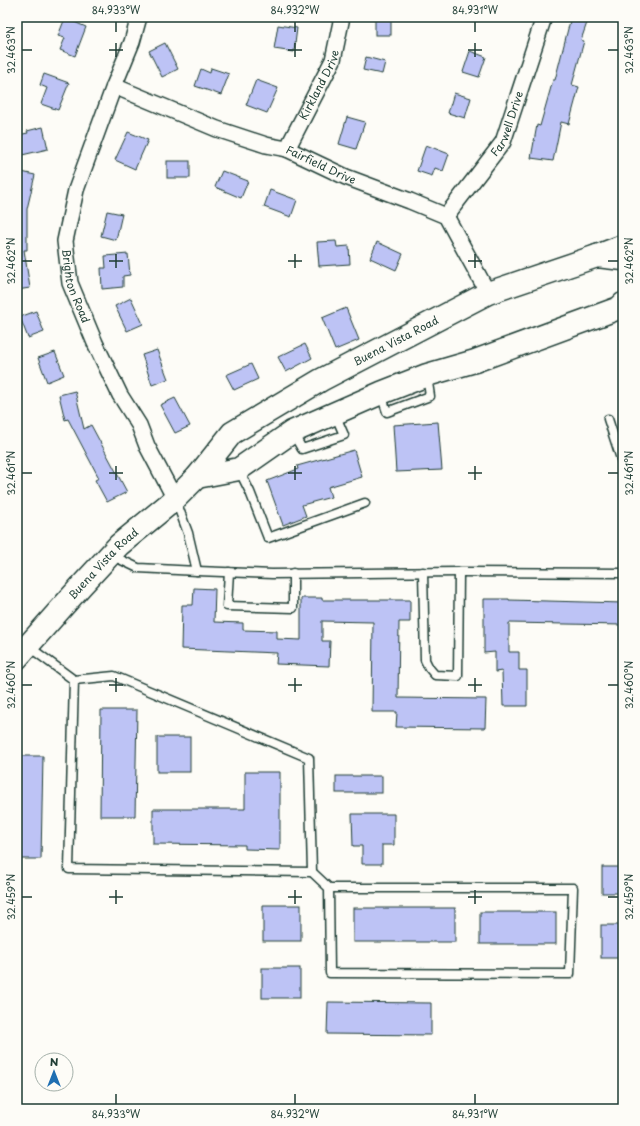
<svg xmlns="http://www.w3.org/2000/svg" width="640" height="1126" viewBox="0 0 640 1126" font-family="'Playpen Sans',sans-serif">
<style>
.building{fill:#bdc3f5;stroke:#1f3d34}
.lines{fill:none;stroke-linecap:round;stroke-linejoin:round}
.service-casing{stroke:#1f3d34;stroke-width:11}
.minor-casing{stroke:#1f3d34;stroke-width:18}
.primary-casing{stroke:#1f3d34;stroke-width:25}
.motorway-casing{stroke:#1f3d34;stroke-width:25}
.service{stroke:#fdfcf7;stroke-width:8}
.minor{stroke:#fdfcf7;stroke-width:15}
.primary{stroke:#fdfcf7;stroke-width:22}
.motorway{stroke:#fdfcf7;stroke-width:22}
.ticks{fill:none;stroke:#1f3d34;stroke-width:1.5}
.labels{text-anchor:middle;stroke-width:4;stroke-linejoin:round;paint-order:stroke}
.street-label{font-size:11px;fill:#1f3d34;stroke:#fdfcf7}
.neatline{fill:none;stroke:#1f3d34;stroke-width:1.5}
.ticks-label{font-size:10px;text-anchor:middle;fill:#1f3d34}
</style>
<rect width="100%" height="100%" fill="#fdfcf7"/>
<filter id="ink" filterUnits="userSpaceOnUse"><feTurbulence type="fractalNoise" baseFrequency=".025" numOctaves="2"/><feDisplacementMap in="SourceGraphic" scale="8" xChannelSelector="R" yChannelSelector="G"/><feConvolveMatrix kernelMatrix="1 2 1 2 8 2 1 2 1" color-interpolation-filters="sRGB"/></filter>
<g filter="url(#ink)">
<!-- building -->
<g class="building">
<rect x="375" y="17" width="16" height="18"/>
<path d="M571,17H589L581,40L584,41L572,85L579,87L569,124L561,122L553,161L531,158L537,125L540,126L553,80H555Z"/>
<path d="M65,18L86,27L75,56L60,50L65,38L58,36Z"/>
<path d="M278,25L297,28L294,52L274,49Z"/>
<path d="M165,43L178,69L162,77L149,51Z"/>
<path d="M470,51L486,57L479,77L463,72Z"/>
<path d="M366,57L385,62L382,74L363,70Z"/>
<path d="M211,68L229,74L221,95L195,86L201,69L210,73Z"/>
<path d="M44,74L69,83L58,110L41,104L47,88L40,85Z"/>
<path d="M256,80L278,88L267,113L246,105Z"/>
<path d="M454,93L471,98L465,118L448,113Z"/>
<path d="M347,117L365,122L356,149L339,144Z"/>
<path d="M43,127L48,149L22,155L18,135L28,133L27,131Z"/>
<path d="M128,132L148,140L135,169L115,160Z"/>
<path d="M426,145L449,154L443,171L435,168L432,176L417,171Z"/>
<rect x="167" y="161" width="23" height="17"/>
<path d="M17,171L35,175L27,209V250H24L30,288L17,290Z"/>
<path d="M222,171L248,181L241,198L215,187Z"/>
<path d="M270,190L297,200L291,217L264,207Z"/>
<path d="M107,211L122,214L116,240L101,236Z"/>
<path d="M336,241L337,247L349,246L350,264L319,266L317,242Z"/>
<path d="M377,242L403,254L396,270L370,258Z"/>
<path d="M128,254L130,275L123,276V287L102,289L101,268H106L105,256Z"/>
<path d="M131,298L143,324L127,331L115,306Z"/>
<path d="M346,308L359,340L335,350L322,318Z"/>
<path d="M36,311L44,332L28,338L20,317Z"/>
<path d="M305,344L312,358L286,372L278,357Z"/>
<path d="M157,350L168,379L152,385L142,355Z"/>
<path d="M55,352L64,375L47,382L38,358Z"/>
<path d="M251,364L258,379L234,390L226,375Z"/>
<path d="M75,391L84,429L91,425L127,492L107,502L95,480L99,478L68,419L65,420L59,395Z"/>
<path d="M175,398L190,426L175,433L160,405Z"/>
<path d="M438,422L442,470L396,472L393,425Z"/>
<path d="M354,450L362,477L328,487L331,497L302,505L306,516L283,525L267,481L298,469L297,466Z"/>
<path d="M194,588L215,589L214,622L243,623V630L277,631V639L301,640V598H322V600H410V622H399L398,698L486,699L485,728L396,727L397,712H372L373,622L322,621V641H330L329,666L276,664L277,653L181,649L182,605H193Z"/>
<path d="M484,599H509V600L623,603V625L509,623V652H519V670H527V706H503L502,671L495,672V652L484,653Z"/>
<path d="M101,710H137L135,816H100Z"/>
<rect x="157" y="737" width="33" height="35"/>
<path d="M17,756H43L41,859H17Z"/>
<path d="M245,772H280V850L245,849V845L153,844V809H245Z"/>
<rect x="336" y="776" width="46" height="17"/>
<path d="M352,814H394V845H382V864H362V846H353Z"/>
<rect x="602" y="867" width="21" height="26"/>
<rect x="263" y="905" width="38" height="36"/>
<rect x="353" y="908" width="102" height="34"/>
<rect x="480" y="912" width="76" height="32"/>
<rect x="601" y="925" width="22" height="33"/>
<rect x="262" y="968" width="38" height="30"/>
<path d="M328,1002L431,1003V1035L327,1034Z"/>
</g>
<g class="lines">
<!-- service casing -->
<g class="service-casing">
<g id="service">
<path d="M381,394L387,412L430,396L427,376"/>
<path d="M608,419L623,465"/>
<path d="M293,433L302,449L344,435L335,414"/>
<path d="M239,470L250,492L268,538L365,503"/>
<path d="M176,501L188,533L197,571"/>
<path d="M111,555L138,568L197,571L272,574L459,572L623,573"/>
<path d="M229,572L227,606L293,608V573"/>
<path d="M423,572L425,660L429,668L435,675L458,676L459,572"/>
<path d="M28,646L74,680L69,869L312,872L309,758L114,676L74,680"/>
<path d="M312,872L329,888L330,973L570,974L573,888H329"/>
</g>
</g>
<!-- minor casing -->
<g class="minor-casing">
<g id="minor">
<path id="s1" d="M139,17L132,42L114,86L76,190L65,241L70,283L95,343L120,395L139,425L147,446L175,499"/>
<path id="s2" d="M114,86L217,129L266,145L287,149L346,177L410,201L446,216L488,293"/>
<path id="s3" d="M287,149L333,60L342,17"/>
<path id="s4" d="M446,216L503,142L544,17"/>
</g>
</g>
<!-- primary casing -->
<g class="primary-casing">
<g id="primary">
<path d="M197,477L239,469L292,432L381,393L427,375L475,361L619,308L623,304"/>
<path id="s5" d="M17,658L81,586L119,545L175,499L197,477L232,433L321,380L488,293L597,256L623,259"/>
</g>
</g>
<!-- motorway casing -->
<g class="motorway-casing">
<path id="motorway" d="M597,256L623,246"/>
</g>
<!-- service -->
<use href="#service" class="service"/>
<!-- minor -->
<use href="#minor" class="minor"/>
<!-- primary -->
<use href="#primary" class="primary"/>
<!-- motorway -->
<use href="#motorway" class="motorway"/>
</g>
</g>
<!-- ticks -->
<path class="ticks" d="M116,22V32M295,22V32M475,22V32M116,43V57M295,43V57M475,43V57M22,50H32M109,50H123M288,50H302M468,50H482M608,50H618M116,254V268M295,254V268M475,254V268M22,261H32M109,261H123M288,261H302M468,261H482M608,261H618M116,466V480M295,466V480M475,466V480M22,473H32M109,473H123M288,473H302M468,473H482M608,473H618M116,678V692M295,678V692M475,678V692M22,685H32M109,685H123M288,685H302M468,685H482M608,685H618M116,890V904M295,890V904M475,890V904M22,897H32M109,897H123M288,897H302M468,897H482M608,897H618M116,1094V1104M295,1094V1104M475,1094V1104"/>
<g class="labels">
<!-- street labels -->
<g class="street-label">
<text dy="4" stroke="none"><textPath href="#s3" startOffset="72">Kirkland Drive</textPath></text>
<text dy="4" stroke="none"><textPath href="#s4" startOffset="112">Farwell Drive</textPath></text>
<text dy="4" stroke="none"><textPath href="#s2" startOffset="222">Fairfield Drive</textPath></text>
<text dy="4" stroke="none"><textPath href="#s1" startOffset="283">Brighton Road</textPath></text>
<text dy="4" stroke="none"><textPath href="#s5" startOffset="500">Buena Vista Road</textPath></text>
<text dy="4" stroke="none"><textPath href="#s5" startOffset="128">Buena Vista Road</textPath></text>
</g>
</g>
<!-- margin -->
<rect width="640" height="1126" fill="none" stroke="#fdfcf7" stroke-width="44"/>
<!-- north arrow -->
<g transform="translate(54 1072)"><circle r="19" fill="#fdfcf7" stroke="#a4b0a9"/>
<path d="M0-3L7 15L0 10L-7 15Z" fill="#1f6fb2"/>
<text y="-6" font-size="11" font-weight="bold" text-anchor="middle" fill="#1f3d34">N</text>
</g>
<rect x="22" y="22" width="596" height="1082" class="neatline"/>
<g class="ticks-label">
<text x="116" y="14">84.933°W</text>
<text x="295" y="14">84.932°W</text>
<text x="475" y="14">84.931°W</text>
<text transform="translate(11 50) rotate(-90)" y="4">32.463°N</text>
<text transform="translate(629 50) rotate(-90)" y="4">32.463°N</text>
<text transform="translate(11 261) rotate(-90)" y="4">32.462°N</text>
<text transform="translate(629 261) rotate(-90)" y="4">32.462°N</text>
<text transform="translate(11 473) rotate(-90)" y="4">32.461°N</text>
<text transform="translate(629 473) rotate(-90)" y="4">32.461°N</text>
<text transform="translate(11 685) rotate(-90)" y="4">32.460°N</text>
<text transform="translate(629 685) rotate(-90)" y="4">32.460°N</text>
<text transform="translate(11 897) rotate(-90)" y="4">32.459°N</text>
<text transform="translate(629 897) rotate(-90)" y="4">32.459°N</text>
<text x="116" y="1118">84.933°W</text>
<text x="295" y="1118">84.932°W</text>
<text x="475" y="1118">84.931°W</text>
</g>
</svg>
